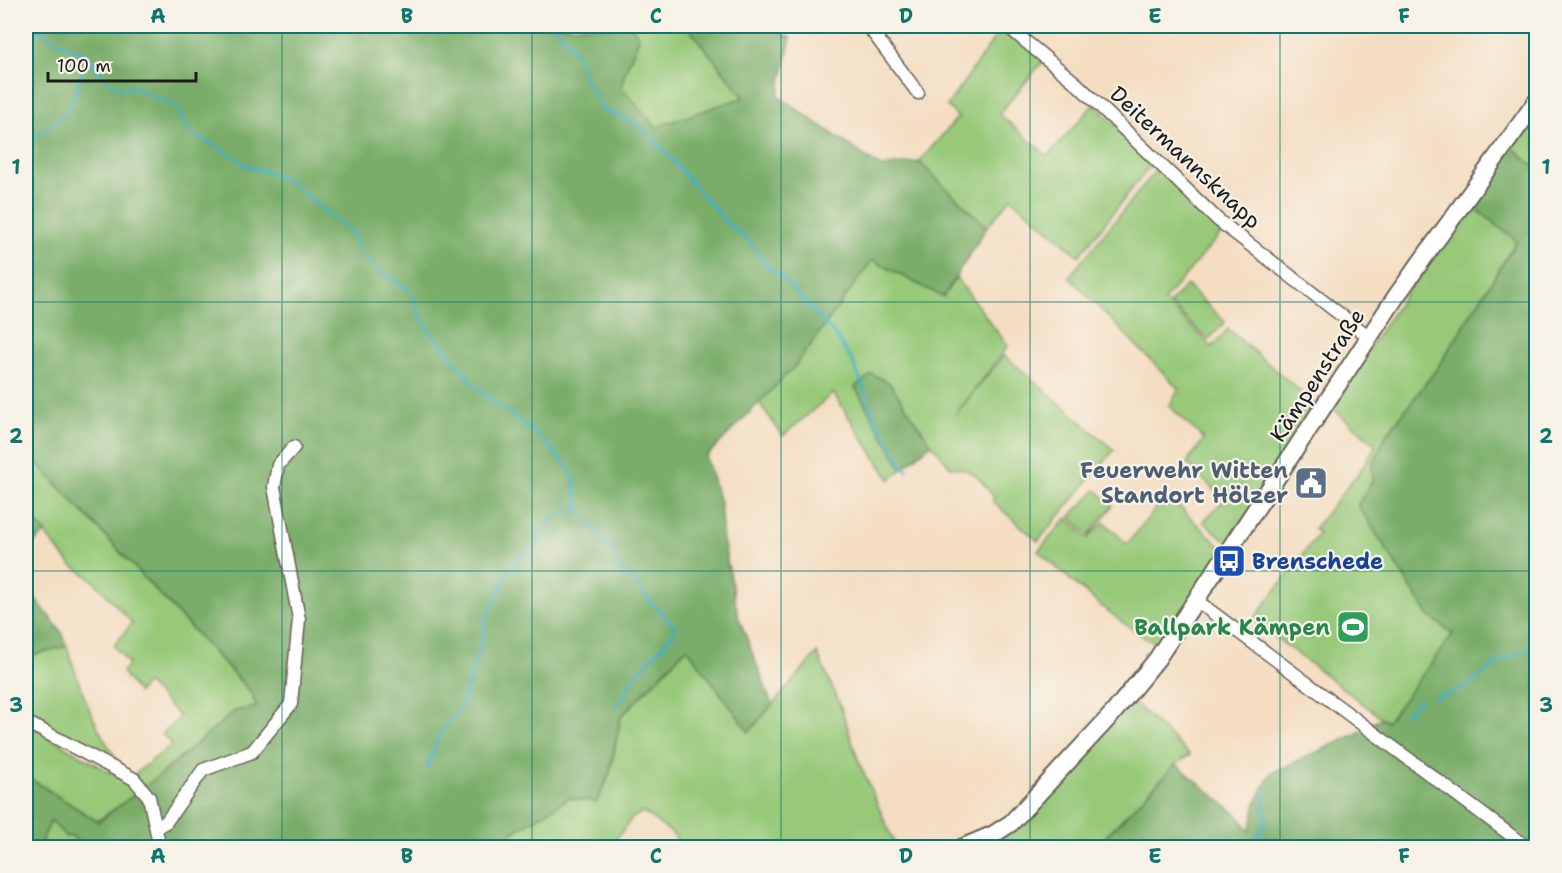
<svg xmlns="http://www.w3.org/2000/svg" width="1562" height="873" viewBox="0 0 1562 873" font-family="'Shantell Sans',sans-serif">
<style>
.green{fill:#97c979;stroke:#5a724a;stroke-width:1.5}
.forest{fill:#79ad69;stroke:#4a6442;stroke-width:1.5}
.lines{fill:none;stroke-linecap:round;stroke-linejoin:round}
.stream{stroke:#41afbe;stroke-width:3}
.street-casing{stroke:#686056;stroke-width:15}
.secondary-casing{stroke:#686056;stroke-width:20}
.street{stroke:#fff;stroke-width:12}
.secondary{stroke:#fff;stroke-width:16}
.grid{fill:none;stroke:#0f766e;stroke-width:1.5;stroke-opacity:0.55}
.labels{text-anchor:middle;stroke-width:4.5;stroke-linejoin:round;paint-order:stroke}
.street-label{font-size:22px;fill:#1c1c1c;stroke:#f7f3e8}
.service-label{font-size:22px;font-weight:bold;fill:#4e5e75;stroke:#f7f3e8;text-anchor:end}
.transit-label{font-size:22px;font-weight:bold;fill:#164399;stroke:#f7f3e8;text-anchor:start}
.leisure-label{font-size:22px;font-weight:bold;fill:#27864d;stroke:#f7f3e8;text-anchor:end}
.neatline{fill:none;stroke:#0f766e;stroke-width:2}
.grid-label{font-size:20px;text-anchor:middle;font-weight:bold;fill:#0f766e}
</style>
<rect width="100%" height="100%" fill="#f7f3e8"/>
<filter id="ink" filterUnits="userSpaceOnUse"><feTurbulence type="fractalNoise" baseFrequency=".0167" numOctaves="2"/><feDisplacementMap in="SourceGraphic" scale="12" xChannelSelector="R" yChannelSelector="G"/><feConvolveMatrix kernelMatrix="1 2 1 2 8 2 1 2 1" color-interpolation-filters="sRGB"/></filter>
<filter id="wash" filterUnits="userSpaceOnUse"><feTurbulence type="fractalNoise" baseFrequency=".008" numOctaves="4" result="noise"/><feDisplacementMap in="SourceGraphic" scale="24" xChannelSelector="R" yChannelSelector="G"/><feGaussianBlur stdDeviation="1.35" result="paint"/><feColorMatrix in="noise" values="0 0 0 0 0 0 0 0 0 0 0 0 0 0 0 0 0 1.4 0 .05"/><feComposite in="paint" operator="in"/></filter>
<g filter="url(#wash)">
<rect width="100%" height="100%" fill="#f4ddc1"/>
<!-- green -->
<g class="green">
<path d="M632,26H687L744,97L656,128L622,88L624,74L639,39Z"/>
<path d="M1003,26L1044,60L999,114L1048,156L1094,104L1153,162L1079,256L1011,198L987,227L919,162L958,117L947,106Z"/>
<path d="M1536,108V168L1510,145Z"/>
<path d="M1157,169L1161,170L1224,230L1164,300L1212,347L1228,329L1317,406L1229,543L1203,522L1224,500L1187,463L1204,439L1169,406L1179,389L1069,277Z"/>
<path d="M1467,202L1517,240L1438,367L1385,437L1372,466L1373,480L1358,505L1429,616L1453,634L1387,722L1253,620L1319,533L1314,529L1354,478H1356L1376,445L1330,406Z"/>
<path d="M872,260L943,297L956,277L1008,346L955,415L1004,355L1114,450L1038,541L993,502V496C980,479 972,467 950,467L932,444L855,387L902,469L890,480L833,393L783,436L758,401L795,366Z"/>
<path d="M1187,285L1225,322L1208,340L1170,303Z"/>
<path d="M26,451L251,693L257,707L235,711L144,788L135,774L172,744L162,734L180,717L147,683L138,693L122,672L129,664L114,646L132,623L93,580L71,565L26,512Z"/>
<path d="M1096,490L1113,506L1089,535L1070,517Z"/>
<path d="M1167,495L1224,550L1163,645C1134,639 1063,573 1038,551L1067,518L1088,538L1104,522L1127,544Z"/>
<path d="M67,646C81,691 96,735 127,773L26,719V657Z"/>
<path d="M688,647L749,732L817,653L840,705L859,762L896,847H682L673,834L643,812L632,818L610,847L498,848V842L569,798L597,802L610,774L621,717Z"/>
<path d="M1130,699L1190,755L1175,765L1095,847H1012L999,835Z"/>
<path d="M26,724L141,790L97,821L26,776Z"/>
<path d="M51,820L66,837L72,836L82,847L39,848Z"/>
</g>
<!-- forest -->
<g class="forest">
<path d="M26,26H632L639,38L624,74L622,88L656,127L744,97L687,26H767L791,38L778,96L881,167L919,162L987,227L943,297L872,260L795,366L706,457L720,503L723,540L738,615L772,705L749,732L687,648L621,716L609,774L597,802L569,798L498,842V847H83L72,836L66,837L51,820L39,847H26V776L98,822L164,772L235,711L257,707L251,692L26,451Z"/>
<path d="M1510,145L1536,168V847L1095,848L1176,764L1237,815L1250,830L1256,802L1271,773L1356,734L1381,718L1387,722L1453,634L1429,616L1358,505L1373,480L1372,466L1385,437L1438,367L1517,241L1467,202Z"/>
<path d="M872,374L890,383L931,444L902,469L855,387Z"/>
<path d="M26,512L46,533L26,549Z"/>
<path d="M26,586L63,634L66,646L26,657Z"/>
</g>
<g class="lines">
<!-- stream -->
<g class="stream">
<path d="M31,26L73,50L87,55L107,81L122,90L133,86L180,109L182,119L193,134L237,158L245,165L286,179L355,236C357,263 388,274 408,290"/>
<path d="M555,26L578,56L584,76L603,110L635,123L657,143L726,222L753,245L768,267L785,280L835,335L854,364L876,421L907,471"/>
<path d="M26,143C44,129 70,117 75,94C77,86 81,84 80,76L85,68L93,65"/>
<path d="M414,295L420,317L475,386L540,437L563,462L573,476L579,507L604,542L611,547L617,567L623,574L636,582L646,597L674,626L673,634L628,684L624,698L616,706"/>
<path d="M1436,698L1469,685L1500,661L1536,647"/>
<path d="M1405,714L1420,700"/>
<path d="M427,768L437,739L461,707L484,635L486,618L499,594L505,576L516,566L518,559L537,542L539,533L560,514L579,507"/>
<path d="M1249,848L1265,826L1264,800L1268,789"/>
</g>
</g>
</g>
<g filter="url(#ink)">
<g class="lines">
<!-- street casing -->
<g class="street-casing">
<g id="street">
<path d="M868,26L918,93"/>
<path d="M1007,26L1077,84L1218,220L1368,336"/>
<path d="M1197,601L1528,848"/>
<path d="M26,722L134,779L149,797L160,848"/>
<path d="M157,827L166,822L203,770L252,752L291,704L299,619L274,487L278,465L294,447"/>
</g>
</g>
<!-- secondary casing -->
<g class="secondary-casing">
<path id="secondary" d="M961,848L994,834L1011,823L1113,713L1157,659L1397,295L1536,102"/>
</g>
<!-- street -->
<use href="#street" class="street"/>
<!-- secondary -->
<use href="#secondary" class="secondary"/>
</g>
</g>
<!-- grid -->
<path class="grid" d="M282,26V848M532,26V848M781,26V848M1030,26V848M1280,26V848M26,302H1536M26,571H1536"/>
<!-- icons -->
<defs>
<g id="civic-square" transform="scale(1.725)"><rect x="-9" y="-9" width="18" height="18" rx="4" fill="#5c6f8a" stroke="#f7f3e8"/><path d="M-.6-6.5H3V-4.5H.6V-3L4-1V1h2V6H-6V1h2V-1L-.6-3ZM-1.2 2.5V6h2.4V2.5Z" fill="#fff"/></g>
<g id="bus-square" transform="scale(1.725)"><rect x="-9" y="-9" width="18" height="18" rx="4" fill="#1a4fb4" stroke="#f7f3e8"/><path d="M-5-6H5V4H4V6H2V4H-2V6H-4V4H-5ZM-3.5-4V0h7V-4ZM-3.5 1.2v1.5H-2V1.2ZM2 1.2v1.5H3.5V1.2Z" fill="#fff"/></g>
<g id="stadium-square" transform="scale(1.725)"><rect x="-9" y="-9" width="18" height="18" rx="4" fill="#2e9e5b" stroke="#f7f3e8"/><path d="M0-5a6.5 5 0 1 0 0 10a6.5 5 0 1 0 0-10ZM-3.5-1.8h7v3.6h-7Z" fill="#fff"/></g>
</defs>
<g fill-rule="evenodd">
<use href="#civic-square" x="1311" y="483"/>
<use href="#bus-square" x="1229" y="561"/>
<use href="#stadium-square" x="1353" y="627"/>
</g>
<g class="labels">
<!-- street labels -->
<g class="street-label">
<text transform="translate(1186 157) rotate(43)" y="8">Deitermannsknapp</text>
<text transform="translate(1317 375) rotate(-57)" y="8">Kämpenstraße</text>
</g>
<!-- service labels -->
<g class="service-label">
<text x="1288" y="478">Feuerwehr Witten<tspan x="1288" dy="25">Standort Hölzer</tspan></text>
</g>
<!-- transit labels -->
<g class="transit-label">
<text x="1252" y="569">Brenschede</text>
</g>
<!-- leisure labels -->
<g class="leisure-label">
<text x="1330" y="635">Ballpark Kämpen</text>
</g>
</g>
<!-- margin -->
<rect width="1562" height="873" fill="none" stroke="#f7f3e8" stroke-width="66"/>
<!-- scale -->
<path d="M48 72v9h148v-9" fill="none" stroke="#1c1c1c" stroke-width="3"/>
<text x="57" y="72" font-size="18" fill="#1c1c1c" stroke="#f7f3e8" stroke-width="4.5" paint-order="stroke">100 m</text>
<rect x="33" y="33" width="1496" height="807" class="neatline"/>
<g class="grid-label">
<text x="158" y="23">A</text>
<text x="407" y="23">B</text>
<text x="656" y="23">C</text>
<text x="906" y="23">D</text>
<text x="1155" y="23">E</text>
<text x="1404" y="23">F</text>
<text x="16" y="174">1</text>
<text x="1546" y="174">1</text>
<text x="16" y="443">2</text>
<text x="1546" y="443">2</text>
<text x="16" y="712">3</text>
<text x="1546" y="712">3</text>
<text x="158" y="863">A</text>
<text x="407" y="863">B</text>
<text x="656" y="863">C</text>
<text x="906" y="863">D</text>
<text x="1155" y="863">E</text>
<text x="1404" y="863">F</text>
</g>
</svg>
